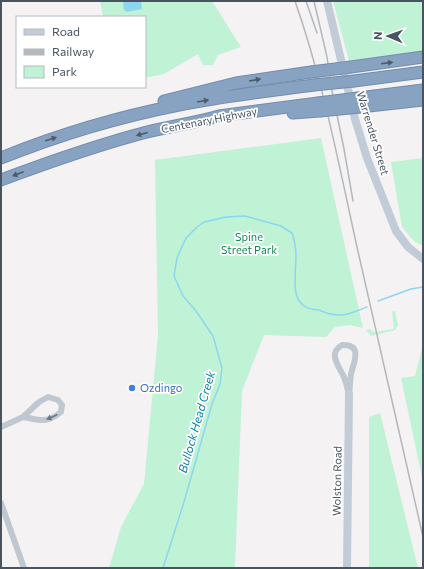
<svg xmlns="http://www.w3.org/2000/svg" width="424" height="569" viewBox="0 0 424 569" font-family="Commissioner,sans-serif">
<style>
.green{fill:#c0f2d5}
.water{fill:#8bd7f0}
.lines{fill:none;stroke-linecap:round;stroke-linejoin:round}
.stream{stroke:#8bd7f0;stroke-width:1.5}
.highway-casing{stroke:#738dae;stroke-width:13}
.street{stroke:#bfc8d1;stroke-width:6}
.secondary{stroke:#c2ccd9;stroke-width:8}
.highway{stroke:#88a2c2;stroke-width:11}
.rail{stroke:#b4b7bc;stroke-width:1.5}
.highway-bridge-casing{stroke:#738dae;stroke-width:13;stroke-linecap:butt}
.highway-bridge{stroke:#88a2c2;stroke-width:11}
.oneway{fill:#4e5c6a}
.oneway2{fill:#6c7782}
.shop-dot{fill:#3f7fe0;stroke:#fff;stroke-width:1.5}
.labels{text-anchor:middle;stroke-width:3.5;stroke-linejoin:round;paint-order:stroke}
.street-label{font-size:11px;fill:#485460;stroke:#fff}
.park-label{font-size:11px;fill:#148752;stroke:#fff}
.shop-label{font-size:11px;fill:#366cbe;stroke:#fff;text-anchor:start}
.water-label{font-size:12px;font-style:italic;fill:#077ea6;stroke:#fff}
</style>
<rect width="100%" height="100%" fill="#f4f2f2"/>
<!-- green -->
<g class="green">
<path d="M100,1H212L241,47L218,55L213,65H203L198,54L164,74L145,78V17H103Z"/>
<path d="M333,1H423V50L418,53L359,64L357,60L349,61Z"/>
<path d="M321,138L363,328L350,325L335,327L326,337L264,335L242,391L235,567L233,568H109L121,527L144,484L158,335L155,160Z"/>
<path d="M423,158V246L414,241L402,227L391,162Z"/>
<path d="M395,311L398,325L395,330L371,336L366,330L369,329L374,332L394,329L392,312Z"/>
<path d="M423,345V482L401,378L415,376Z"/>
<path d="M380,413L418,568H369V417Z"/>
</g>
<!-- water -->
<path class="water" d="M125,1H141L142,9L127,12L124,10L123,3Z"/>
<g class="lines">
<!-- stream -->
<g class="stream">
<path d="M378,301L411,289L423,287"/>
<path d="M163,568L184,502L212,404L220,384L222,368L213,336L196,311L183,296L174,276L177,258L186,238L197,227L204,222L226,217L245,216L281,226L292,233C295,241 296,249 296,257C296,269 292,293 300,302C305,309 312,309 319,310C323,311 327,314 331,314C344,317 355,312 367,307"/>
</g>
<!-- highway casing -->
<g class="highway-casing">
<g id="highway">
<path d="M351,67L423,57"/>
<path d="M354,81L423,72"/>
<path d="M358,98L423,90"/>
<path d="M164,101L236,83L311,72"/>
<path d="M360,107L423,100"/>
<path d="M293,113L320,111"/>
<path d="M1,158C58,135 118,117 179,105C223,96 269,91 314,85"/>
<path d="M1,180C49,162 97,145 147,132C171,126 195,123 219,116L318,103"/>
</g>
</g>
<!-- street -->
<g class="street">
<path d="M342,345C363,344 354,362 351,374C350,381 350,387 349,394C347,388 346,381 343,375C338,365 328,353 342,345Z"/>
<path d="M1,427L23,417L39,402L48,397L58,400L62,405L61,412C46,424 41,420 23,417"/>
<path d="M1,503L24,568"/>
</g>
<!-- secondary -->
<g class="secondary">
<path d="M327,1L355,119L367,158L396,231L408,247L423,259"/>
<path d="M347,568L349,394"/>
</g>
<!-- highway -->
<use href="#highway" class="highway"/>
<!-- rail -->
<g class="rail">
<path d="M295,1C323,81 339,165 357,247C379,344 401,440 423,537"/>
<path d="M306,1L317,33"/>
<path d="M314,1L327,57L331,86L344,149L353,201"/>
</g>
<!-- highway-bridge casing -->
<g class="highway-bridge-casing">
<g id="highway-bridge">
<path d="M311,72L351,67"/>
<path d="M314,85L354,81"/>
<path d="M318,103L358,98"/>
<path d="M320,111L360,107"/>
</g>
</g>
<!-- highway-bridge -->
<use href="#highway-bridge" class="highway-bridge"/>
</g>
<!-- one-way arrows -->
<defs><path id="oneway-solid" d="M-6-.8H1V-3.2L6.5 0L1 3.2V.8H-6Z"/></defs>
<g class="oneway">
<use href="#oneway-solid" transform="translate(387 63) rotate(-7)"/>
<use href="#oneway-solid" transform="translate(255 80) rotate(-10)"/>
<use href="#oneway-solid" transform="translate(203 101) rotate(-10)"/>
<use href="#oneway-solid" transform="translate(142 134) rotate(165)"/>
<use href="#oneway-solid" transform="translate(51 139) rotate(-18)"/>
<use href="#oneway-solid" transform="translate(18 174) rotate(159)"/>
</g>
<use class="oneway2" href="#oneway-solid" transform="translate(52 417) rotate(156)"/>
<!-- markers -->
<circle class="shop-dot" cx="132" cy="388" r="4"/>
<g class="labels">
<!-- street labels -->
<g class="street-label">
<text transform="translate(209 120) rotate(-11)" y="4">Centenary Highway</text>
<text transform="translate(373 133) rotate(73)" y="4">Warrender Street</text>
<text transform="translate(337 481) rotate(-89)" y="4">Wolston Road</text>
</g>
<!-- park labels -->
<g class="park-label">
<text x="249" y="241">Spine<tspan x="249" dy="13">Street Park</tspan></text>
</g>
<!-- shop labels -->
<g class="shop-label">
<text x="140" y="392">Ozdingo</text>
</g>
<!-- water labels -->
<g class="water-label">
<text transform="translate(197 422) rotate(-74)" y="4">Bullock Head Creek</text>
</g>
</g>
<!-- border -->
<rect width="424" height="569" fill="none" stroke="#485460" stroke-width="4"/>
<!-- legend -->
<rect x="16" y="16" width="130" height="72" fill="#ffffff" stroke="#b6bbbf"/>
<rect x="24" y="29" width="20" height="6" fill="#c2ccd9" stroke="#b6bbbf"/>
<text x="52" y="36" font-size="12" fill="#485460">Road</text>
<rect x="24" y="49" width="20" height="6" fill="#b4b7bc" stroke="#b6bbbf"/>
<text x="52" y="56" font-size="12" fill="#485460">Railway</text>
<rect x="24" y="66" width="20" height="12" fill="#c0f2d5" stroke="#b6bbbf"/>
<text x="52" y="76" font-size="12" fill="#485460">Park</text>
<!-- north arrow -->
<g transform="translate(388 36) rotate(272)" stroke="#ffffff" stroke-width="3" paint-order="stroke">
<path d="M0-3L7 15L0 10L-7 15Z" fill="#485460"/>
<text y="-6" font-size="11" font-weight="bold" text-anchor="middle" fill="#485460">N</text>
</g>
</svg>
